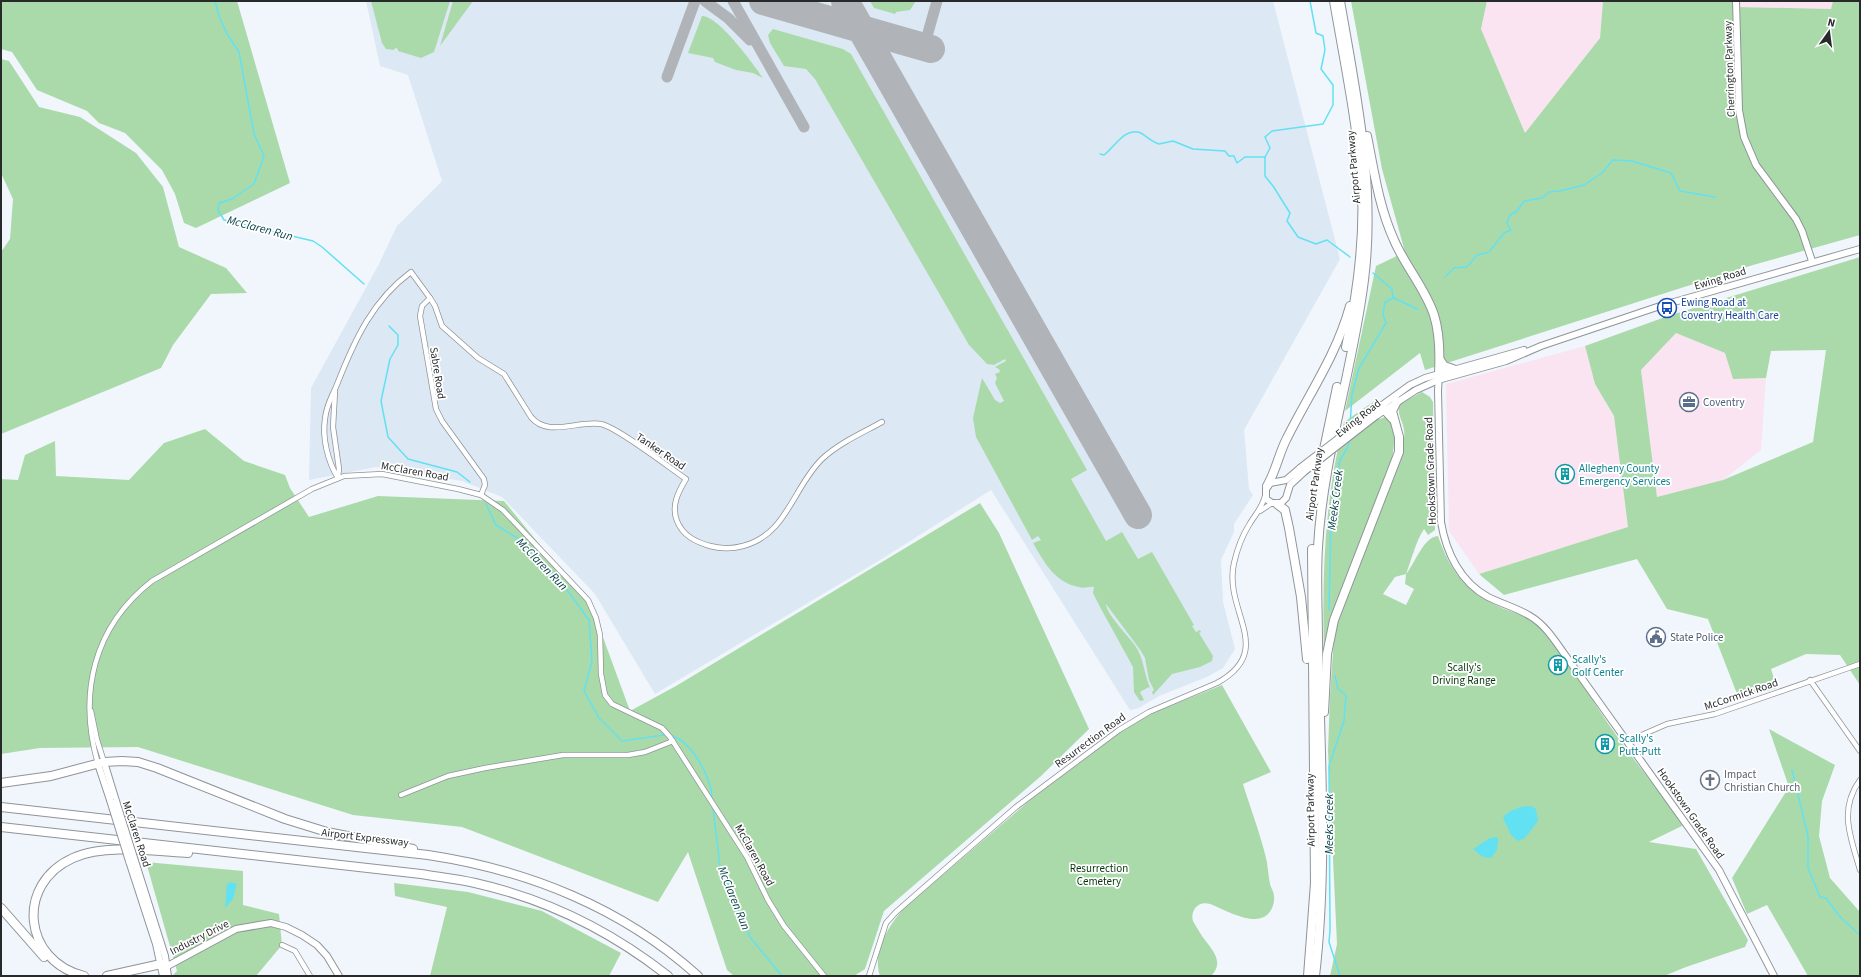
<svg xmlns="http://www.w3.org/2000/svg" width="1861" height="977" viewBox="0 0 1861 977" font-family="'Source Sans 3',sans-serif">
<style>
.commercial{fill:#fbe4f1}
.built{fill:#dce8f3}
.green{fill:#abdaaa;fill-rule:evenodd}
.water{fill:#62e1f2}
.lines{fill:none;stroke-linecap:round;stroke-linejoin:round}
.stream{stroke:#62e1f2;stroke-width:1.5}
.taxiway{stroke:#b0b4b8;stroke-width:11}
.runway{stroke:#b0b4b8;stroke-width:28}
.street-casing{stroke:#8f9499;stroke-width:6}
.secondary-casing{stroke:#8f9499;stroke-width:8}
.highway-casing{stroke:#8f9499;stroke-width:10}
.street{stroke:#fff;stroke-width:4.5}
.secondary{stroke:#fff;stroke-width:6}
.highway{stroke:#fff;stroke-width:8}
.secondary-bridge-casing{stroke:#8f9499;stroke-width:8;stroke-linecap:butt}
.secondary-bridge{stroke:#fff;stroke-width:6}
.labels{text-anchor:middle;stroke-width:3.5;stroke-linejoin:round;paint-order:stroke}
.street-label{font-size:11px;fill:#27292b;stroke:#fff}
.transit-label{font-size:11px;fill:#164399;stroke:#fff;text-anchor:start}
.service-label{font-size:11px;fill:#4e5e75;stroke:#fff;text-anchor:start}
.culture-label{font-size:11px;fill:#0d838f;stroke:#fff;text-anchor:start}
.park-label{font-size:11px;fill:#05350a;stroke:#fff}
.worship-label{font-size:11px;fill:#5b616d;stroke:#fff;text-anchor:start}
.water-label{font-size:12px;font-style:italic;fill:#003e45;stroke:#fff}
</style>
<rect width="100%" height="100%" fill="#f0f6fc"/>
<!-- commercial -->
<g class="commercial">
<path d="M1487,1H1603L1600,38L1525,133L1481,29Z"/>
<path d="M1738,1H1833L1831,9L1736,7Z"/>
<path d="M1676,333L1725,353L1733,379L1766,378L1761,450L1723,480L1657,498L1641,370Z"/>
<path d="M1585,346L1595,384L1614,416L1628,527L1479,574L1449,531L1446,384Z"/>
</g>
<!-- built -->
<path class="built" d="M366,1H1273L1340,259L1244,430L1249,489L1253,495L1234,524V532L1221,560L1223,602L1235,649L1223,668L1207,677L1159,696L1139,708L1130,710L991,490L880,560L655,694L595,594L502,497L462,481L376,467L309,480L311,388L379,264L397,226L442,181L408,75L380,66Z"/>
<!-- green -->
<g class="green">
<path d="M1,1H237L290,183L196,228L184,223L175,194L162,170L125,133L99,123L87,111L37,90L12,52L1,49Z"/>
<path d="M371,1H450L434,52L421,58L398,51V49L395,48L394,50L386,49L382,43Z"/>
<path d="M453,1H473L440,46Z"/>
<path d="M870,1H916L910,10L896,12L895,14L874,8Z"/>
<path d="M1351,1H1487L1481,29L1525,133L1600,38L1603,1H1738L1737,7L1831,9L1833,1H1860V235L1753,265L1425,370L1420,353L1345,411L1376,266L1405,252L1382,169Z"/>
<path d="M702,16C719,16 754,65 763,78L753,73L736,70L715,62L713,58L688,53Z"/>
<path d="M773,29L843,49L851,54L1087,470L1071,479L1106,541L1122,532L1138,559L1152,552L1194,625L1192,626L1196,632L1200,630L1201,632L1199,633L1213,656L1212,661L1200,667L1172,674L1153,695L1152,692L1154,690L1149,680L1145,658L1141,651L1106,604C1106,613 1127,635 1134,644C1145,659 1143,673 1151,690L1149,687L1140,692L1144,700L1140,701L1134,692L1133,667L1100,607L1093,593L1094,587C1089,586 1084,589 1079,587C1055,583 1044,562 1033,543L1041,540L1038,536L1032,540L976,437L973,418L982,378L995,400L1000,403L1004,401L995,383L997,378L995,374L1000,372L999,369L995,367L1006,361L1005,359L994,365L987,364L969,345L815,79L806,69L784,66L770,43L768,35Z"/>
<path d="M1,59L9,61L39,107L80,117L136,153L163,187L179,247L226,268L247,293L211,294L173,345L161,368L1,434V252L10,239L13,199L1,173Z"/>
<path d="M1860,257V685L1840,655L1806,654L1771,669L1777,688L1739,699L1708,619L1667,609L1637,559L1504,595L1479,574L1628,527L1614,416L1595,384L1585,346L1668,316ZM1676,333L1725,353L1733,379L1766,378L1771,351L1826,350L1813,442L1723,480L1657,497L1641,370Z"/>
<path d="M1422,392L1430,397L1433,402L1435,530L1428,535L1424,529C1415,543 1412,559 1406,574C1415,564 1423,537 1438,536C1451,573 1466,592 1502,608C1511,612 1521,614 1530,620C1560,639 1580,681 1599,710C1625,750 1656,787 1684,825L1649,842L1696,849L1748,940L1745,947L1686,967L1664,976H1330L1337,944L1328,751L1330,696L1334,637L1341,612L1402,454C1403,446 1405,438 1404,430C1403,421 1396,413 1400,404ZM1406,574L1405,584L1414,589L1406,605L1383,594L1395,577Z"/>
<path d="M1376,400L1378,404L1372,410L1380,419L1385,417C1398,423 1394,448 1392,459L1331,618L1324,656C1322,575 1324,501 1344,422Z"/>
<path d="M205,429L244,461L285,475L290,488L309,517L378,496L504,501L593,610L630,711L676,686L980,503L999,533L1089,729L1041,776L884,911L865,969L854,976H734L727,970L688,852L658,902L462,827L353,815L138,747L40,748L1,754V479L18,480L25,455L55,441L56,476L129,480L164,443Z"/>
<path d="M1222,685L1271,772L1243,784C1250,807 1259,830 1265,854C1268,864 1268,874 1270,884C1271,888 1274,892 1274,896C1275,902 1272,911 1267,915C1253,927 1224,909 1210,904C1198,900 1190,911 1193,921C1197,928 1201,935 1205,940C1214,952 1224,963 1211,976H880C872,952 888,927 903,909L1029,801L1112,737L1141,719L1160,710Z"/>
<path d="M1769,729L1835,765L1822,801L1819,836L1830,878L1860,912V976H1808L1767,905L1747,914L1732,878L1789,787Z"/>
<path d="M146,862L243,871V905L279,914L282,945L256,976H172L177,971Z"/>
<path d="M394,883L468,892L542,911L621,953L609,976H430L447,907L395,896Z"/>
</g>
<!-- water -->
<g class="water">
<path d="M1531,806L1536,809L1538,821L1525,838L1518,841L1511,835L1503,818C1508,810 1522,806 1531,806Z"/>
<path d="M1497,837L1498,839L1497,850L1491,858L1483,857L1473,849L1490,838Z"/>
<path d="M230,882L237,884L233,899L225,908L227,884Z"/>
</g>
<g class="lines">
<!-- stream -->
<g class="stream">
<path d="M215,1L219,16L227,34L239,52L254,134L264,156L254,184L232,199L219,203L218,210L224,220L313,241L322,247L364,284"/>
<path d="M1310,1L1316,33L1323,36L1325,50L1321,69L1333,85V105L1323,124L1272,131L1265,137L1270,148L1265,157V176L1273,186L1290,213L1287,221L1298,237L1316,244L1327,240L1350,257"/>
<path d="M1100,154L1104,155C1114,148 1125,126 1141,133C1146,136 1152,142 1159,144L1173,141L1193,149L1225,151L1229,156H1234L1237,163L1245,157H1265"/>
<path d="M1445,277L1454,268L1467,267L1477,255L1489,252L1504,233L1511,230L1507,223L1510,215L1517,211L1524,201L1542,198L1549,192L1560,191L1584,185L1602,173L1613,160L1632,161L1671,173L1680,191L1715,197"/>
<path d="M1394,298L1417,309"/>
<path d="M389,326L398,335V345L390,359L381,401L388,437L408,459L457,472L470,482"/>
<path d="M1350,427L1352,394L1359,368L1386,323L1383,315L1385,302L1393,298L1392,289L1373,273"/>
<path d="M486,504L496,525L517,538L559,579L589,620L592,661L584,691L599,718L622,741L664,735"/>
<path d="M1329,610L1331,513L1340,460L1348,447L1349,439"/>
<path d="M1335,676L1338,689L1346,695L1344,721L1329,766L1330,930L1329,942L1340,976"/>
<path d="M673,736C692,743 711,777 712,797"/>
<path d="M1792,770L1808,836V868L1820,897L1826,898L1841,918L1860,935"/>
<path d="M713,809L720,866L750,937L782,976"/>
</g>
<!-- taxiway -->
<g class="taxiway">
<path d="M705,1L728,18L750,40"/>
<path d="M733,1L804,127"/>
<path d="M924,47L937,1"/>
<path d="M667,77L695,1"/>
</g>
<!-- runway -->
<g class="runway">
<path d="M763,1L931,49"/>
<path d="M845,1L1138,515"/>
</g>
<!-- street casing -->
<g class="street-casing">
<g id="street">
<path d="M430,298L435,306L442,326L478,358L504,374L531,417C548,438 578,420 601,424C617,427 670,468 686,479C678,492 671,506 677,521C683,536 696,542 710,546C721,549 732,549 743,546C787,535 793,487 822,459C839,443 862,433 882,422"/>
<path d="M335,391L333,427L339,469L338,477"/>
<path d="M338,478C328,462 322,438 325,419C326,405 333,395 338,382C355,339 373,300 411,272L430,298L422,306L420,316L436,409L442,421L484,479L485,485L481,495"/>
<path d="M1260,511L1272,503"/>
<path d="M1810,680L1860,751"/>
<path d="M91,711L97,740L104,762"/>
<path d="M1628,741L1667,724L1715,714L1860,664"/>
<path d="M98,764C78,694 93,627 152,581L312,489L344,476L382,474L458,489L481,495L503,510L588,600L596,618L600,635L601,674L605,695L612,704L662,728L670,737L747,857L768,900L784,926L824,976"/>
<path d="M1860,780C1838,810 1851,838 1860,870"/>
<path d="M401,795L448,776L485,768L563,755H628L645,752L673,741"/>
<path d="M282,945L295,951L310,976"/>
<path d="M869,976L886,923L896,912L1016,807L1119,730L1149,712L1217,683C1277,650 1223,612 1234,563C1237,550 1242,536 1249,525C1255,515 1262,508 1265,496"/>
</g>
</g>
<!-- secondary casing -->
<g class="secondary-casing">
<g id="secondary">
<path d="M1736,1L1739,110L1744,137L1756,165L1796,219L1802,231L1812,261"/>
<path d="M1439,373L1438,391L1441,522C1446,552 1460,582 1488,597C1502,604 1517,608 1530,616C1544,624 1554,639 1563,652L1719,870L1774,976"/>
<path d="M1374,411L1410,385L1425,378L1524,350"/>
<path d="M1376,416L1416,390L1438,380L1506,361L1541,346L1660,306L1860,249"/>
<path d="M1300,468L1286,480L1270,483L1266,489V499L1272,503H1281L1286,498L1290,485L1304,472"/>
<path d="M104,762L116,801"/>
<path d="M98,764L110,800"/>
<path d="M129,861L156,944L163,976"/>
<path d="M135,861L165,956L168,976"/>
<path d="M162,969L236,929L271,923L286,927L302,935L317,945L327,956L339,976"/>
</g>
</g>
<!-- highway casing -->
<g class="highway-casing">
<g id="highway">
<path d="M1334,1C1344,59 1356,117 1361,175C1366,232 1358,291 1346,347"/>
<path d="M1367,136C1374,171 1379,207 1394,240C1405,266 1425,288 1434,315C1440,334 1440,354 1439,373"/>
<path d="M1440,360L1444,366L1453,369"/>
<path d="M1381,406L1393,419"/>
<path d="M1267,486C1276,471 1279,453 1287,438C1310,392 1336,356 1350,306"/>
<path d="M1316,500L1319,473L1337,387"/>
<path d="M1277,504L1285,510L1289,528L1301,597L1307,659"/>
<path d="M1324,712L1327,654L1334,620L1399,452V437L1392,411L1397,401"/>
<path d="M1,783L51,776L104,762L122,761L138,762L157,768L285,819L327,832L413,849"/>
<path d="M1,807L428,855C528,870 623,908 698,976"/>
<path d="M1,827L421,874C439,877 457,879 475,883C546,899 611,931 668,976"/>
<path d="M1,908L44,957"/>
<path d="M84,976C23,961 15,884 73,858C104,844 154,851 188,853"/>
<path d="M107,976L161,964"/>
<path d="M1308,976L1315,883L1312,549"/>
<path d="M1315,976C1328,865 1320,752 1318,641C1318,610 1316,578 1318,547C1323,456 1353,370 1364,280C1376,186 1356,93 1340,1"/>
</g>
</g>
<!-- street -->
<use href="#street" class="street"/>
<!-- secondary -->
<use href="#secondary" class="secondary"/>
<!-- highway -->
<use href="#highway" class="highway"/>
<!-- secondary-bridge casing -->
<g class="secondary-bridge-casing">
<g id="secondary-bridge">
<path d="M1300,468L1374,411"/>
<path d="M1304,472L1376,416"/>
<path d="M110,800L129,861"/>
<path d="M116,801L135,861"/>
</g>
</g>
<!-- secondary-bridge -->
<use href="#secondary-bridge" class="secondary-bridge"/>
</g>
<!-- icons -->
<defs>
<g id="bus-ring" transform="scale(1)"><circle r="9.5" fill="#fff" stroke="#1a4fb4" stroke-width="1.5"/><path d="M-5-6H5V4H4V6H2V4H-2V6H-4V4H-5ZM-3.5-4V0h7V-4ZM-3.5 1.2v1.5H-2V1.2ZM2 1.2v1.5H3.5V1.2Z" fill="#1a4fb4"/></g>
<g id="office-ring" transform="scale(1)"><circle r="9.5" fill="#fff" stroke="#5c6f8a" stroke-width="1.5"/><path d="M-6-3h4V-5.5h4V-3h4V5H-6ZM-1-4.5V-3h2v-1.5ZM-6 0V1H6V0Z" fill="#5c6f8a"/></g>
<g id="building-ring" transform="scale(1)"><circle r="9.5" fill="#fff" stroke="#0f9aa8" stroke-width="1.5"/><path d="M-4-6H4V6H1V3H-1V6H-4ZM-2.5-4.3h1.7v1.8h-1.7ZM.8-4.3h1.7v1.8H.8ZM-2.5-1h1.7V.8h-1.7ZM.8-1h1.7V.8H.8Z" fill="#0f9aa8"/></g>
<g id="civic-ring" transform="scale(1)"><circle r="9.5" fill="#fff" stroke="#5c6f8a" stroke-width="1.5"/><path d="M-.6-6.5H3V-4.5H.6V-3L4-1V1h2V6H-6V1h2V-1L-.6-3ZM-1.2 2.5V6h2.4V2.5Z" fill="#5c6f8a"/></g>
<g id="church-ring" transform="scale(1)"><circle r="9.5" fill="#fff" stroke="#6b7280" stroke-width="1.5"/><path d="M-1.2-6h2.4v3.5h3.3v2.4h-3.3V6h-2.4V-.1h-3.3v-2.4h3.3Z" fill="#6b7280"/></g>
</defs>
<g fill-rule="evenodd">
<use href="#bus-ring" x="1667" y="308"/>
<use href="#office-ring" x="1689" y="402"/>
<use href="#building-ring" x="1565" y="474"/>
<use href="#civic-ring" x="1656" y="637"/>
<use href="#building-ring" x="1558" y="665"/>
<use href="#building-ring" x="1605" y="744"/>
<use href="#church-ring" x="1710" y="780"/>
</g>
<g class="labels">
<!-- street labels -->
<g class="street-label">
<text transform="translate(1729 69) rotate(-92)" y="4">Cherrington Parkway</text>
<text transform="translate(1353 167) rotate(-95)" y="4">Airport Parkway</text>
<text transform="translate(1720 278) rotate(-17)" y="4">Ewing Road</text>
<text transform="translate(438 373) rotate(81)" y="4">Sabre Road</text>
<text transform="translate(1358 418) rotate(-38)" y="4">Ewing Road</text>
<text transform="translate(661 451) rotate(34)" y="4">Tanker Road</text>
<text transform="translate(415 471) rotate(10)" y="4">McClaren Road</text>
<text transform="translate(1430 471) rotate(-92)" y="4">Hookstown Grade Road</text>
<text transform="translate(1314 484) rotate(-82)" y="4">Airport Parkway</text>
<text transform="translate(1741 694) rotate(-19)" y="4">McCormick Road</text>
<text transform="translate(1090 740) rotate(-36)" y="4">Resurrection Road</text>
<text transform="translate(1310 810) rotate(-91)" y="4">Airport Parkway</text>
<text transform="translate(1691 813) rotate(55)" y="4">Hookstown Grade Road</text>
<text transform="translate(137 834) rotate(72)" y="4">McClaren Road</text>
<text transform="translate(365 837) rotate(7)" y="4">Airport Expressway</text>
<text transform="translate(755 855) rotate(61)" y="4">McClaren Road</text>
<text transform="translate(199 937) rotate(-27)" y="4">Industry Drive</text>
</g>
<!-- transit labels -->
<g class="transit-label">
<text x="1681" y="306">Ewing Road at<tspan x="1681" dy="13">Coventry Health Care</tspan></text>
</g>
<!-- service labels -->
<g class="service-label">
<text x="1703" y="406">Coventry</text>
<text x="1670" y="641">State Police</text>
</g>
<!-- culture labels -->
<g class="culture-label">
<text x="1579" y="472">Allegheny County<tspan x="1579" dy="13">Emergency Services</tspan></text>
<text x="1572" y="663">Scally's<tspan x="1572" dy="13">Golf Center</tspan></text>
<text x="1619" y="742">Scally's<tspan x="1619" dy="13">Putt-Putt</tspan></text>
</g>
<!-- park labels -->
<g class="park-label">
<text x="1464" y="671">Scally's<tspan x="1464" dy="13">Driving Range</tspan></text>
<text x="1099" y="872">Resurrection<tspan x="1099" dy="13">Cemetery</tspan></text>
</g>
<!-- worship labels -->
<g class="worship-label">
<text x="1724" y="778">Impact<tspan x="1724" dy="13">Christian Church</tspan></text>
</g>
<!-- water labels -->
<g class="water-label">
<text transform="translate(260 228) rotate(15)" y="4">McClaren Run</text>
<text transform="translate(1335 500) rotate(-83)" y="4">Meeks Creek</text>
<text transform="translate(542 564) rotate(46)" y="4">McClaren Run</text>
<text transform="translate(1329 824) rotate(-90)" y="4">Meeks Creek</text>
<text transform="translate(734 898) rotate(68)" y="4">McClaren Run</text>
</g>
</g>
<!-- border -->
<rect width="1861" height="977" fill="none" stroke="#27292b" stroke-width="4"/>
<!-- north arrow -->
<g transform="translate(1829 32) rotate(14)" stroke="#ffffff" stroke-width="3" paint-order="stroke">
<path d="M0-3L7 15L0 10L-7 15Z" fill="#27292b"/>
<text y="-6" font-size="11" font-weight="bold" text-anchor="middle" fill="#27292b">N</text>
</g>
</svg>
